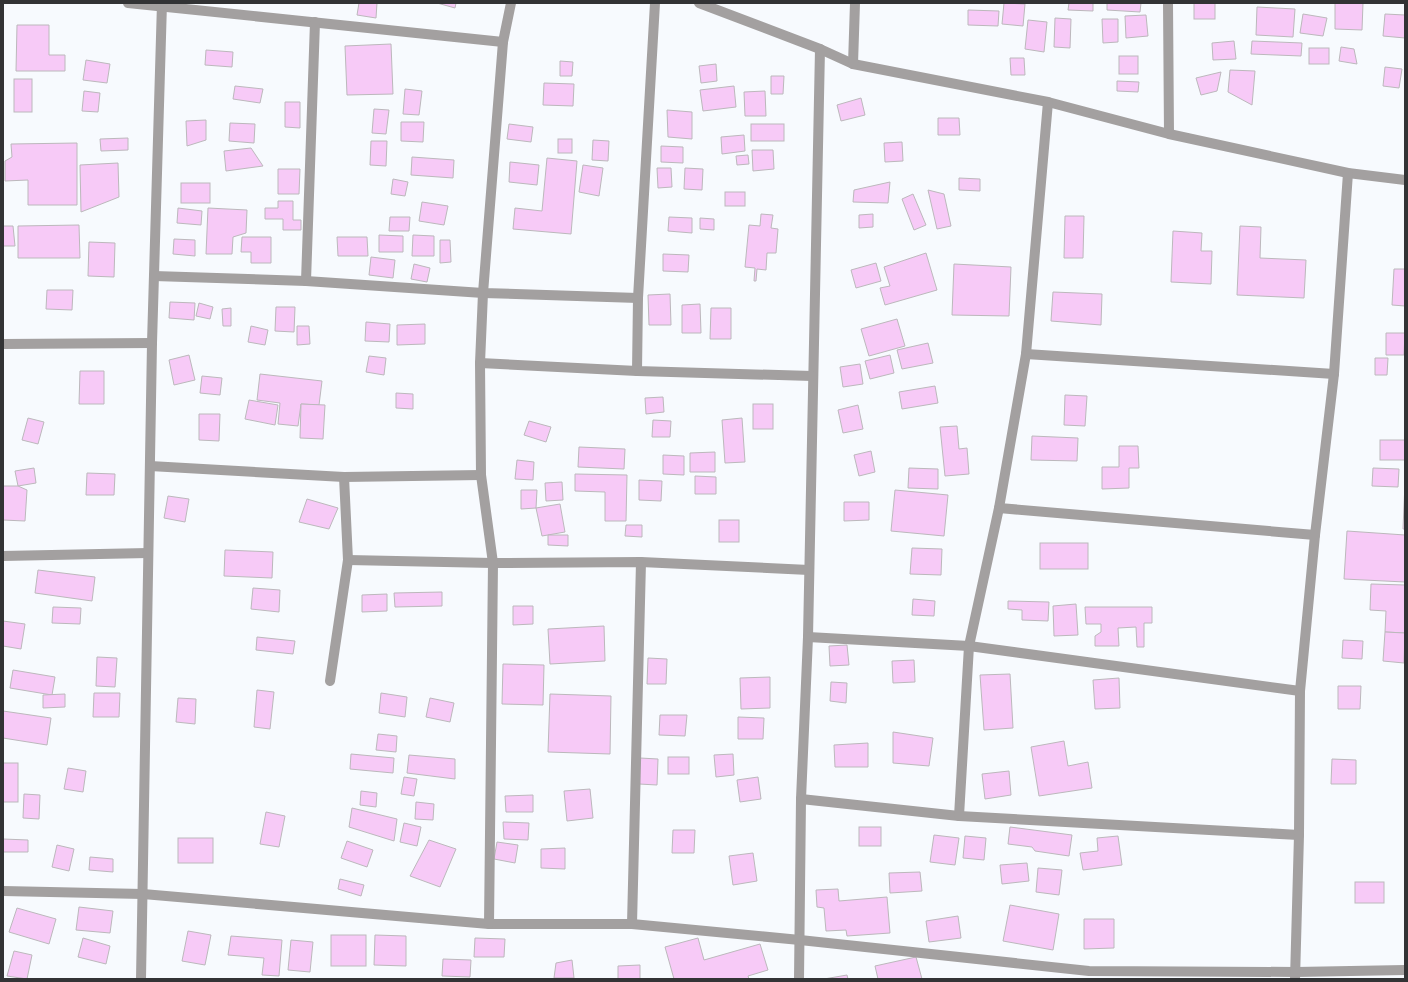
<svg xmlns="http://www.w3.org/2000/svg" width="1408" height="982" viewBox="0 0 1408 982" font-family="'DejaVu Sans',sans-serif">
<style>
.building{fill:#f7caf7;stroke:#bcb8bc}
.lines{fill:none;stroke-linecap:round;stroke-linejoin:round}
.minor{stroke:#a3a0a0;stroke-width:10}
</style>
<rect width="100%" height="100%" fill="#f7fafe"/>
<!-- building -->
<g class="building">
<path d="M359,3H377L376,18L357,15Z"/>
<path d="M437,3H456L455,8Z"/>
<path d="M1004,3L1025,4L1023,26L1002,24Z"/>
<path d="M1069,3H1093V11L1068,10Z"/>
<path d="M1107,3H1141L1140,12L1107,10Z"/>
<rect x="1194" y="3" width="21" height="16"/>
<path d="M1335,3H1363L1362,30L1335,29Z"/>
<path d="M1257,7L1295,9L1293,37L1256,35Z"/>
<path d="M968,10L999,11L998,26L968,25Z"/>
<path d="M1303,14L1327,18L1323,36L1300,33Z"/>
<path d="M1385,14L1405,15V38L1383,36Z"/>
<path d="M1146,15L1148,36L1126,38L1125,16Z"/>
<path d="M1055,18L1071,19L1070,48L1054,47Z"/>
<path d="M1102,19H1118V42L1103,43Z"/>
<path d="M1028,20L1047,22L1044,52L1025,49Z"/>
<path d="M17,25H49V55H65V71H16Z"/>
<path d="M1234,41L1236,59L1213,60L1212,43Z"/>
<path d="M1252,41L1302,43L1301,56L1251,54Z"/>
<path d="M391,44L393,94L347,95L345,46Z"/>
<path d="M1341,47L1354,49L1357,64L1339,61Z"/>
<rect x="1309" y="48" width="20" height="16"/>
<path d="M206,50L233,52L232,67L205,65Z"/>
<rect x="1119" y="56" width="19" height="18"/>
<path d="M1010,58H1024L1025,75H1011Z"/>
<path d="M86,60L110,64L107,83L83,80Z"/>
<path d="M560,61L573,62L572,76H560Z"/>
<path d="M716,64L717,81L701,83L699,66Z"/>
<path d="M1385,67L1402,69L1399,88L1383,86Z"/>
<path d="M1230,70L1255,71L1252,105L1228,92Z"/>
<path d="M1221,72L1217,91L1201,95L1196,78Z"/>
<path d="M771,76H784L783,94H771Z"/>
<rect x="14" y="79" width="18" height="33"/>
<path d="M1117,81L1139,82L1138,92L1117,91Z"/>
<path d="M544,83L574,84L573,106L543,105Z"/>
<path d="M235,86L263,89L260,103L233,99Z"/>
<path d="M734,86L736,107L703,111L700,90Z"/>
<path d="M405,89L422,91L419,115L403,114Z"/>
<path d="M84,91L100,93L98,112L82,111Z"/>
<path d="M765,91L766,116H745L744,92Z"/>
<path d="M861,98L865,115L841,121L837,105Z"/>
<path d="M285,102H300V128L285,127Z"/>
<path d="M374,109L389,110L386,134L372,133Z"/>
<path d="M667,110L692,112V139L668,137Z"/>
<path d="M938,118H959L960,135H938Z"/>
<path d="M206,120V140L187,146L186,121Z"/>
<path d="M401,122H424L423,142L401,141Z"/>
<path d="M230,123L255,124L254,143L229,141Z"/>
<path d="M509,124L533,127L531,142L507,139Z"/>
<rect x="751" y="124" width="33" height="17"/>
<path d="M744,135L745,151L722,154L721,137Z"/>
<path d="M128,138V150L101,151L100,139Z"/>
<rect x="558" y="139" width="14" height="14"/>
<path d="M593,140L609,141L608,161L592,160Z"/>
<path d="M371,141H387L386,166L370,165Z"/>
<path d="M902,142L903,161L885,162L884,143Z"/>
<path d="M77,143V205H28V180L5,181V161L12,157L11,144Z"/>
<path d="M661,146L683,147V163L661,162Z"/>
<path d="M251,148L263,166L226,171L224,151Z"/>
<path d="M752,150H773L774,169L753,171Z"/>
<path d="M748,155L749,164L737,165L736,156Z"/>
<path d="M412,157L454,160L453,178L411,175Z"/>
<path d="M547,158L577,161L571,234L513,229L515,208L542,211Z"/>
<path d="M510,162L539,165L537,185L509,182Z"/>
<path d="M118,163L119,197L81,212L80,165Z"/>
<path d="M583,165L603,168L599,196L579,192Z"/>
<path d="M657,168H671L672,187L658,188Z"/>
<path d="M685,168L703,169L702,190L684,189Z"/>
<path d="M278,169H300L299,194H278Z"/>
<path d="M959,178L980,179V191L959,190Z"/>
<path d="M393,179L408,182L405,196L391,194Z"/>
<path d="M890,182L888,203L853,202L854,190Z"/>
<rect x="181" y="183" width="29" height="20"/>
<path d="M928,190L944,194L951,226L937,229Z"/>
<rect x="725" y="192" width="20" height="14"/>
<path d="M913,194L926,225L914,230L902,199Z"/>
<path d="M278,201H293V220H301V230H283V219H265V208H278Z"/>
<path d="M422,202L448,206L444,225L419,221Z"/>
<path d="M178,208L202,211L201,225L177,223Z"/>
<path d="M208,208L247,210L246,233L233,237L232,254H206Z"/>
<path d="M761,214L773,215L771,228L778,229L776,253H767L766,270L757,269L756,281H754L755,268L745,267L749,225L760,226Z"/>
<path d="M873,214V227L859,228V215Z"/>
<path d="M1065,216H1084L1083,258H1064Z"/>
<path d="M390,217H410L409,231H389Z"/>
<path d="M669,217L692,218V233L668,231Z"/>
<path d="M700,218L714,219V230L700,229Z"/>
<path d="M79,225L80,258H18V226Z"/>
<path d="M3,226H13L15,246H3Z"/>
<path d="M1240,226L1261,227L1260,258L1306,260L1304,298L1237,295Z"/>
<path d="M1173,231L1202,233L1201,251H1212L1211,284L1171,282Z"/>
<path d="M379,235L403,236V252H379Z"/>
<path d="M413,235L434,236V256H412Z"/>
<path d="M242,237H271V263H251V252H241Z"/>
<path d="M337,237H367L368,256H338Z"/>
<path d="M174,239L195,240V256L173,254Z"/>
<path d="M440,240H450L451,262L440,263Z"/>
<path d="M89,242L115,243L114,277L88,276Z"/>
<path d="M926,253L937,290L885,305L880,288L890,286L884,267Z"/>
<path d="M663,254L689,255L688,272L663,271Z"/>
<path d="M371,257L395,260L393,278L369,275Z"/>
<path d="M876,263L881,281L856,288L851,270Z"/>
<path d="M414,264L430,268L427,282L411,279Z"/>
<path d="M954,264L1011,267L1009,316L952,315Z"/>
<path d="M1394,269H1405V306L1392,305Z"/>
<path d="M47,290H73L72,310L46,309Z"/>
<path d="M1053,292L1102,294L1101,325L1051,321Z"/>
<path d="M670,294L671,325H649L648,295Z"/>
<path d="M170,302L195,303L194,320L169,318Z"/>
<path d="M199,303L213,307L210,319L196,316Z"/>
<path d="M700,304L701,333H682V305Z"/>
<path d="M276,307H295L294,332L275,331Z"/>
<path d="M231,308V326H223L222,309Z"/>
<path d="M711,308H731V339H710Z"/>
<path d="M897,319L905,346L869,356L861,329Z"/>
<path d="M366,322L390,324L389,342L365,341Z"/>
<path d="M425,324V344L397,345V325Z"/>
<path d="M251,326L268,330L265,345L248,342Z"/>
<path d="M297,326H309L310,344L297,345Z"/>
<path d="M1386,333H1405L1404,355H1386Z"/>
<path d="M928,343L933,363L902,369L897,350Z"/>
<path d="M189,355L195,380L174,385L169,360Z"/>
<path d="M890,355L894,373L870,379L865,361Z"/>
<path d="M369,356L386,358L384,375L366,372Z"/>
<path d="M1375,358H1388L1387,375H1375Z"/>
<path d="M860,364L863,384L843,387L840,367Z"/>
<path d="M80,371H104V404H79Z"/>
<path d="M260,374L322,381L319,405L301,404L298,426L278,424L280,403L257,400Z"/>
<path d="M202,376L222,378L220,395L200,393Z"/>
<path d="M935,386L938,403L902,409L899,392Z"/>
<path d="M396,393L413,394V409L396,408Z"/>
<path d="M1065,395L1087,396L1085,426L1064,425Z"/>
<path d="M663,397L664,412L646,414L645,398Z"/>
<path d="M249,400L278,405L275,425L245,419Z"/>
<path d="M301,404L325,405L323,439L300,438Z"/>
<rect x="753" y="404" width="20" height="25"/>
<path d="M858,405L863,429L843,433L838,410Z"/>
<path d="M199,414H220L219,441L199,440Z"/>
<path d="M28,418L44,422L38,444L22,440Z"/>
<path d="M742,418L745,462L725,463L722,420Z"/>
<path d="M653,420L671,421L670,437H652Z"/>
<path d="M529,421L551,427L546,442L524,435Z"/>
<path d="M957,426L959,449L967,448L969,474L945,476L940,427Z"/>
<path d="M1032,436L1078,438L1077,461L1031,460Z"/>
<rect x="1380" y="440" width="25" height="20"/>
<path d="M1119,446H1138L1139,468H1129V488L1102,489V467H1119Z"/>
<path d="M579,447L625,449L624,469L578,467Z"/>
<path d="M871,451L875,472L859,476L854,455Z"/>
<path d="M715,452V472H690V453Z"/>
<path d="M663,455L684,456V475L663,474Z"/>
<path d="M517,460L534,462L533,480L515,479Z"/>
<path d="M34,468L36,483L18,486L15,471Z"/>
<path d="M909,468L938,469V489L908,488Z"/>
<path d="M1373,468L1399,469L1398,487L1372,486Z"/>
<path d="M87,473L115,474L114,495H86Z"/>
<path d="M575,474L627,475L626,521H605V492L575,491Z"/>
<path d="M695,476L716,477V494H695Z"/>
<path d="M639,480L662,481L661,501L639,500Z"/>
<path d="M562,482L563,500L546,501L545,483Z"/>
<path d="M1405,483V529H1403Z"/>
<path d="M3,486H18L27,490L25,521L3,520Z"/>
<path d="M521,490H537L536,508L521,509Z"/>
<path d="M895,490L948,495L944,536L891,531Z"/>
<path d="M168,496L189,499L185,522L164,518Z"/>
<path d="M307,499L338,508L329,529L299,522Z"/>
<path d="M844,502H869V520L844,521Z"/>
<path d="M560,504L565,532L542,536L536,508Z"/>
<rect x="719" y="520" width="20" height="22"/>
<path d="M626,525H642V537L625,536Z"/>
<path d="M1347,531L1405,535V582L1344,579Z"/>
<path d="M548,535H568V546L548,545Z"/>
<rect x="1040" y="543" width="48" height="26"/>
<path d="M912,548L942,549L941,575L910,574Z"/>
<path d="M225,550L273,552L272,578L224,576Z"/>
<path d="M38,570L95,577L92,601L35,593Z"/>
<path d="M1371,584L1405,585V633L1385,632L1386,611L1370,610Z"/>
<path d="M253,588L280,590L279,612L251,609Z"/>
<path d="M442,592V606L395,607L394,593Z"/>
<path d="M387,594V611L362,612V595Z"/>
<path d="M913,599L935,601L934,616L912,615Z"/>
<path d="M1008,601L1049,602L1048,621L1022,620V610L1008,609Z"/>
<path d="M1076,604L1078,635L1054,636L1053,606Z"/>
<path d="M513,606H533V624L513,625Z"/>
<path d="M53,607L81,608L80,624L52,623Z"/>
<path d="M1085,607H1152V623H1144V647H1137L1136,627L1118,628L1119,646H1095V636L1101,632V624H1086Z"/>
<path d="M3,621L25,624L21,649L3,646Z"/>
<path d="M604,626L605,661L550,664L548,629Z"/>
<path d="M1385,632L1405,633L1404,663L1383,661Z"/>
<path d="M257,637L295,641L293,654L256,650Z"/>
<path d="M1343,640L1363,641L1362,659L1342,658Z"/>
<path d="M847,645L849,665L830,666L829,646Z"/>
<path d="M97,657L117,658L115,687L96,686Z"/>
<path d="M648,658L667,659L666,684H647Z"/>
<path d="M914,660L915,682L893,683L892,661Z"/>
<path d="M503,664L544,665L543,705L502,704Z"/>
<path d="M13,670L55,677L52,695L10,688Z"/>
<path d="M1010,674L1013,728L984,730L980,675Z"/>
<path d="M770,677V708L741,709L740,678Z"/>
<path d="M1119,678L1120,708L1095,709L1093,680Z"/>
<path d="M831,682L847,683L846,703L830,701Z"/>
<path d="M1338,686H1361L1360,709H1338Z"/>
<path d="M257,690L274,692L270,729L254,727Z"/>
<path d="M94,693H120L119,717H93Z"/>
<path d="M381,693L407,697L405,717L379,713Z"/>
<path d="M65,694V707L43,708V695Z"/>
<path d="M550,694L611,696L610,754L548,752Z"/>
<path d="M178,698L196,699L195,724L176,722Z"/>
<path d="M430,698L454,703L450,722L426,717Z"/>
<path d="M3,711L51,718L47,745L3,738Z"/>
<path d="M660,715H687L685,736L659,735Z"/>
<path d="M738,717L764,718L763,739H738Z"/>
<path d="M893,732L933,738L929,766L893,763Z"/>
<path d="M378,734L397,736L396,752L376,750Z"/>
<path d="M1064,741L1068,766L1088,762L1092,788L1039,796L1031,747Z"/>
<path d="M868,743V767H835L834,745Z"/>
<path d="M351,754L394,758L393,773L350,769Z"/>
<path d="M733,754L734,775L716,777L714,755Z"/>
<path d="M409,755L455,759V779L407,773Z"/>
<rect x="668" y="757" width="21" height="17"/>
<path d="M640,758L658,759L657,785L639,784Z"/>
<path d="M1332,759L1356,760V784H1331Z"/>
<rect x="3" y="763" width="15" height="39"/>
<path d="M68,768L86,771L83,792L64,789Z"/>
<path d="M1009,771L1011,795L985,799L982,774Z"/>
<path d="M404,777L417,779L414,796L401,794Z"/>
<path d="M758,777L761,799L740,802L737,780Z"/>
<path d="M590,789L593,818L567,821L564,791Z"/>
<path d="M361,791L377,793L376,807L360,805Z"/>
<path d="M24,794L40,795L39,819L23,818Z"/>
<path d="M533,795V812H506L505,796Z"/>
<path d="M416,802L434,804L433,820L415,819Z"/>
<path d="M352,808L397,819L394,841L349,827Z"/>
<path d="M266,812L285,816L279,847L260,844Z"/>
<path d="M503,822L529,823L528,840L504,839Z"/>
<path d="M404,823L421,827L417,846L400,842Z"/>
<rect x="859" y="827" width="22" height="19"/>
<path d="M1010,827L1072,835L1069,856L1035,851L1032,847L1008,844Z"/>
<path d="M673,830H695L694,853H672Z"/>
<path d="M934,835L959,838L955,865L930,862Z"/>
<path d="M965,836L986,838L984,860L963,858Z"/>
<path d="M1118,836L1122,865L1083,870L1080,853L1098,851L1097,838Z"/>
<rect x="178" y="838" width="35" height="25"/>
<path d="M3,839L28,840V852H3Z"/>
<path d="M429,840L456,849L440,887L410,876Z"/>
<path d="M347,841L373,850L367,867L341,858Z"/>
<path d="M497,842L518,845L515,863L494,859Z"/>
<path d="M57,845L74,849L69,871L52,867Z"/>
<path d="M565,848V869L541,868V849Z"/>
<path d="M753,853L757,881L733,885L729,856Z"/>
<path d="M90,857L113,859V872L89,870Z"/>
<path d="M1027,863L1029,881L1002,884L1000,865Z"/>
<path d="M1038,868L1062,870L1059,895L1036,892Z"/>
<path d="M920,872L922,891L890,893L889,873Z"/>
<path d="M340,879L364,885L361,896L338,889Z"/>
<rect x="1355" y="882" width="29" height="21"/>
<path d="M838,889L839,901L887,897L890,933L847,936L846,930L826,931L824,908L817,907L816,890Z"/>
<path d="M1010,905L1059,914L1053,950L1003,941Z"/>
<path d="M79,907L113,911L110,933L76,930Z"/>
<path d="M17,908L56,919L49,944L9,932Z"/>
<path d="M958,916L961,938L929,942L926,921Z"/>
<path d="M1084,919H1114V948L1084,949Z"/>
<path d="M188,931L211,935L205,965L182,961Z"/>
<rect x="331" y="935" width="35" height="31"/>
<path d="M375,935L406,936V966L374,965Z"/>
<path d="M231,936L282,940L279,976L262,975L264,958L228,955Z"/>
<path d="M83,938L110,946L106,964L78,957Z"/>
<path d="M475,938L505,939L504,957H474Z"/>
<path d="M698,938L704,960L760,944L768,970L748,976L749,979H674L665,947Z"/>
<path d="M291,940L313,942L310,972L288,970Z"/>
<path d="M14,951L32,955L27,979L7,976Z"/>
<path d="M916,957L922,979H878L875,966Z"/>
<path d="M443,959L471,960L470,977L442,976Z"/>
<path d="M572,960L574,978H554L556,963Z"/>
<path d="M640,965V979H618V966Z"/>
<path d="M847,975L848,979H824Z"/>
</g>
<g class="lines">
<!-- minor -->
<g class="minor">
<path d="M128,3L503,42"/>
<path d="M699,3L820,49L808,637L801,799L799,979"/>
<path d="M1168,3L1169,134"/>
<path d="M820,49L853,64L1048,102L1169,134L1348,173L1405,180"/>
<path d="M853,64L855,3"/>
<path d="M154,276L306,281L483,293L638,298"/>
<path d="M306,281L315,22"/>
<path d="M3,344L152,343"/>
<path d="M1026,354L1334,374"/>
<path d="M480,363L637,371L812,376"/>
<path d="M637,371L638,298L655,3"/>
<path d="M150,466L344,477L481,475"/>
<path d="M999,508L1315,535"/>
<path d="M3,556L148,553"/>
<path d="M348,560L493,563L641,562L809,570"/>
<path d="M808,637L969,646L1300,691"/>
<path d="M330,681L348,560L344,477"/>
<path d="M801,799L959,816L1299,835L1300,691L1315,535L1334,374L1348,173"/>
<path d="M959,816L969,646L999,508L1026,354L1048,102"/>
<path d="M3,891L143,894L489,924H632L800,940L1089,971L1296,972L1405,970"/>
<path d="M489,924L493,563L481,475L480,363L483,293L503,42L511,3"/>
<path d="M632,924L641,562"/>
<path d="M141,979L152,343L162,3"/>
<path d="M1295,979L1299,835"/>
</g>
</g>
<!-- border -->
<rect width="1408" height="982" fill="none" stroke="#323335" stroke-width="8"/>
</svg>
